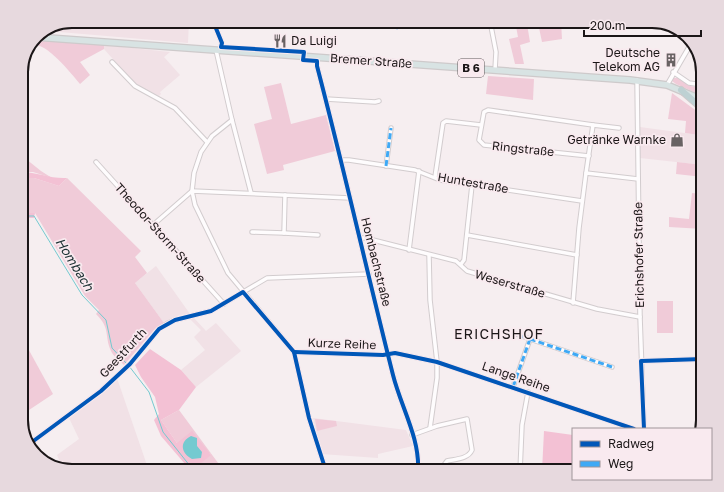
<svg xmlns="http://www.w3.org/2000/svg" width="724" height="492" viewBox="0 0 724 492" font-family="'Golos Text',sans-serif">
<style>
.built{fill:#f1e1e6}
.green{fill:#f0cbd8}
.forest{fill:#f3c1d4}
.water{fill:#74cad0}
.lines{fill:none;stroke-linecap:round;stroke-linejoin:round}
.stream{stroke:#74cad0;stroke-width:1}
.street-casing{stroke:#d2ccce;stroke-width:5.5}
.primary-casing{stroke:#cecacb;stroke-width:8}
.highway-casing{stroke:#cecacb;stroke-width:8}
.street{stroke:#fefcfd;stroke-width:3.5}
.primary{stroke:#d8e3e3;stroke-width:5.5}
.highway{stroke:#bed1d3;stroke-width:6}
.quiet{stroke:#3fa9f5;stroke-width:3;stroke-dasharray:6 3;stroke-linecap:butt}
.cycleway-casing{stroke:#f9eaef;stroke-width:6}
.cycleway{stroke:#0057b8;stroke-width:4}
.labels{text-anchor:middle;stroke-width:3.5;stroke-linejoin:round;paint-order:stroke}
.shield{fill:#f9eaef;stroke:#5e5658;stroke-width:1}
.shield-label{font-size:11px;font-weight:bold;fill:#1b1617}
.poi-label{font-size:12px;fill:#1b1617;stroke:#f9eaef;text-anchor:end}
.street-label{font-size:12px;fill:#1b1617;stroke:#f9eaef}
.water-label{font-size:13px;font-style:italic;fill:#1b3032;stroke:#f9eaef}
.quarter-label{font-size:14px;letter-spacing:1px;fill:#1b1617;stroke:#f9eaef}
.rim{fill:none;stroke:#1b1617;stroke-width:2}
</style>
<rect width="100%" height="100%" fill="#f6eef0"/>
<!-- built -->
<g class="built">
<path d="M72,21L128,23V21H189L188,43L48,31Z"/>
<path d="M104,45L170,52L164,57L180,75L160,92L161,94L159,96L136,85L104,49Z"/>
<path d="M702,115L703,165L640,158V127L699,135Z"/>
<path d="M156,266L190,314L180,315L164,323L135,283Z"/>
<path d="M194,318L206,331L216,323L241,351L196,387L181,370L205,350L194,337L201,330L190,319Z"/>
<path d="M114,375L118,381L149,471H72L63,469L57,455L79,439L70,420L65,416L86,401Z"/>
<path d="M313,418L406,430L413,446L378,454V458L321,454Z"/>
</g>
<!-- green -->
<g class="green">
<path d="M295,21H347L345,25L295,23Z"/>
<path d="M349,21H397L394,27Z"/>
<path d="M401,21H433L432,28L398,27Z"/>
<path d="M515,21H561L562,39L542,42L538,23L527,24L530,42L520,45L524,64H515L509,39L518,37Z"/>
<path d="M34,40L104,45V49L80,62L90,75L80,84C70,72 48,44 32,44Z"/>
<path d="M488,76L534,79L533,100L486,94Z"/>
<path d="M674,78H678L690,86L703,88V96L676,84L672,81Z"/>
<path d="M281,83L291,124L326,115L335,151L283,165L284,170L267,174L254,124L272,119L264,87Z"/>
<path d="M672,93L702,115L699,135L685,133L686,121L668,119Z"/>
<path d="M21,155L41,171L52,178L33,172H21Z"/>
<path d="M677,162L703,165V177L676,174Z"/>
<path d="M21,178H34L59,186L67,178L141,251L135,257L147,273L135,283L164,323L154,330L124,365C120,361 114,357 111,351C104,335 111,329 96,314L99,310L85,296L35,213H21Z"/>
<path d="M692,193L703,194V229L669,227V217L689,219Z"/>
<rect x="657" y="301" width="16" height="32"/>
<path d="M25,343L53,394L23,414L21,411V346Z"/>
<path d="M179,410L224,471H196L194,468L211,454L177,443L161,420Z"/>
<path d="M315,419L336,421L337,426L317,431Z"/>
</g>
<!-- forest -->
<g class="forest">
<path d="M21,172C37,172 51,179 67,178L59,186L34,178H21Z"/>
<path d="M21,213H35L34,218H21Z"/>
<path d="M150,349L181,370L196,387L179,410L161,420L177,443L192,431L211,455L191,471L161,436L154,420L159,414L155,397L141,377L135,365Z"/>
<path d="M544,431L573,435V471H542Z"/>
</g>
<!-- water -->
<path class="water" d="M191,436L197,438V446L202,452L201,458L192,459C181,453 179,442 191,436Z"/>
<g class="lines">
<!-- stream -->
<g class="stream">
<path d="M21,216H34L82,295L106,320L112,348L127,364"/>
<path d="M129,366L149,392L163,432L194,471"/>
</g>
<!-- street casing -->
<g class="street-casing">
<g id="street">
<path d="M213,21L222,43L221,50"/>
<path d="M490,21L496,52L495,70"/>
<path d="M216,50L232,120L212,136L201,152L194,173L192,191L195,205L228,273L294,352L309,418L326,471"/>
<path d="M317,57V66C344,169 367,272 393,375C401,407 420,438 418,471"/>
<path d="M112,62L135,86L175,108L207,142"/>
<path d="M673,72L689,83L703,85"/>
<path d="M637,80L640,317L644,429"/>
<path d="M667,85L692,42"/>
<path d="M326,99L375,102L379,101"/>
<path d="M232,120L251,193"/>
<path d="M589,156L484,145L479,140L484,112L488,110L593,125"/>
<path d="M341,160H349L415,170L440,180L582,201"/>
<path d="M96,162L224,304"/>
<path d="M386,166L391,128"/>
<path d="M586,173L593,125L619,128"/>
<path d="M435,177L443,123L446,121L481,125"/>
<path d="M153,225L192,191L350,198"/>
<path d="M252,232L284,233L285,195"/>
<path d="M284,233L318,235"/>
<path d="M467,235L577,255"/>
<path d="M360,238H365L456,261L467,271L597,309L640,317"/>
<path d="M409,250L419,171"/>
<path d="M429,255L430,300L437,362V378L430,428"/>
<path d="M461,264L464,260L472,185"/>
<path d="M573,303L579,228L586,173L638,179"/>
<path d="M530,339L612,367"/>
<path d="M294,352L383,355L395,353L437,362L634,429"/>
<path d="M641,361L703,359"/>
<path d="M513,387L530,339L514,333"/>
<path d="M412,435L437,426L467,419L472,450C468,459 456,459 447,461L444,465"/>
<path d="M28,445L101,391L130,364L159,329L168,323L175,320L211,311L267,278L369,274"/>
<path d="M520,471L522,425L528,392"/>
</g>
</g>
<!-- primary casing -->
<g class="primary-casing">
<path id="primary" d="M35,37L630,80L667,85L703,100"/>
</g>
<!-- highway casing -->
<g class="highway-casing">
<path id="highway" d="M681,90L703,109"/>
</g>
<!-- street -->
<use href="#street" class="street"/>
<!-- primary -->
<use href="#primary" class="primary"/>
<!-- highway -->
<use href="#highway" class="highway"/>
<!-- quiet -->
<g class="quiet">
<path d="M396,29L399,21"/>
<path d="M386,166L391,128"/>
<path d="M530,339L612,367"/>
<path d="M513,387L530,339L514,333"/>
</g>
<!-- cycleway casing -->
<g class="cycleway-casing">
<g id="cycleway">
<path d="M213,21L222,43L221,47L304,52L303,60L317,61V66C344,169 367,272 393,375C401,407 420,438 418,471"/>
<path d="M294,352L383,355L395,353L437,362L634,429"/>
<path d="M644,429L641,361L703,359"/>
<path d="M28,445L101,391L130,364L159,329L175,320L211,311L243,292L294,352L309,418L326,471"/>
</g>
</g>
<!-- cycleway -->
<use href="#cycleway" class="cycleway"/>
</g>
<!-- icons -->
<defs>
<g id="restaurant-bare" transform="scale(1.08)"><path d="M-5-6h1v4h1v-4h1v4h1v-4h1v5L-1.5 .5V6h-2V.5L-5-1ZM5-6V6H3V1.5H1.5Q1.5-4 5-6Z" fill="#686263" stroke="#f9eaef" stroke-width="2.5" paint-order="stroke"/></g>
<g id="building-bare" transform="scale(1.08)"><path d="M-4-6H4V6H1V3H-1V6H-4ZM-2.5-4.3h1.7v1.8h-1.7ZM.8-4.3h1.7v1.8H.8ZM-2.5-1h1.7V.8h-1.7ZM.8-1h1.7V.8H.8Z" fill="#686263" stroke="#f9eaef" stroke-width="2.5" paint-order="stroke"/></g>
<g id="shop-bare" transform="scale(1.08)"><path d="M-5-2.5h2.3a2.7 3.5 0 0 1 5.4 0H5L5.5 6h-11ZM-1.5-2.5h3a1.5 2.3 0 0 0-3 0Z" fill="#686263" stroke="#f9eaef" stroke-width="2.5" paint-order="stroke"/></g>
</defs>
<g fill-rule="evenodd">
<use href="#restaurant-bare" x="280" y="41"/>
<use href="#building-bare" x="671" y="60"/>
<use href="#shop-bare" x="677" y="140"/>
</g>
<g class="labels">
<!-- shield labels -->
<rect class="shield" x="458" y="59" width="26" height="18" rx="3"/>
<g class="shield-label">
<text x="471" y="72">B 6</text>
</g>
<!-- poi labels -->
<g class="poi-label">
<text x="291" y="45" text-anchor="start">Da Luigi</text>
<text x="660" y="57">Deutsche<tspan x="660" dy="14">Telekom AG</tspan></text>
<text x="666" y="144">Getränke Warnke</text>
</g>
<!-- street labels -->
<g class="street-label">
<text transform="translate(371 61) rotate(4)" y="4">Bremer Straße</text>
<text transform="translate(523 149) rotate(6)" y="4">Ringstraße</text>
<text transform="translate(473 183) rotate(10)" y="4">Huntestraße</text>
<text transform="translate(160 233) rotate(48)" y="4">Theodor-Storm-Straße</text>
<text transform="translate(639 255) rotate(-91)" y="4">Erichshofer Straße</text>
<text transform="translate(376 262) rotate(76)" y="4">Hombachstraße</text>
<text transform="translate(510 284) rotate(16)" y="4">Weserstraße</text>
<text transform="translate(342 344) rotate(2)" y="4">Kurze Reihe</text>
<text transform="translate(123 353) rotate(-47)" y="4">Geestfurth</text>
<text transform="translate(516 377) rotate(19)" y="4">Lange Reihe</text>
</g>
<!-- water labels -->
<g class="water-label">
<text transform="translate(75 264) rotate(58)" y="5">Hombach</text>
</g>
<!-- quarter labels -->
<g class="quarter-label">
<text x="499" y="339">ERICHSHOF</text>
</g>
</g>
<!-- crop -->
<path d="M0 0H724V492H0ZM72 28H652A44 44 0 0 1 696 72V420A44 44 0 0 1 652 464H72A44 44 0 0 1 28 420V72A44 44 0 0 1 72 28Z" fill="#e7d9de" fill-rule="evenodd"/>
<path class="rim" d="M72 28H652A44 44 0 0 1 696 72V420A44 44 0 0 1 652 464H72A44 44 0 0 1 28 420V72A44 44 0 0 1 72 28Z"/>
<!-- legend -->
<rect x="572" y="428" width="140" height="52" fill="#f9eaef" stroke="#a09599"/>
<rect x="580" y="441" width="20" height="6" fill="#0057b8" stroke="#a09599"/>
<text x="608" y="448" font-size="12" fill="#1b1617">Radweg</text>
<rect x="580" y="461" width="20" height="6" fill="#3fa9f5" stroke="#a09599"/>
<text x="608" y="468" font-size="12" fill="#1b1617">Weg</text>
<!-- scale -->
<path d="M584 30v6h117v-6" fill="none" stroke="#1b1617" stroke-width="2"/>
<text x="590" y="30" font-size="12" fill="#1b1617" stroke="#f9eaef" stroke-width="3" paint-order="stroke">200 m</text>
</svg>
